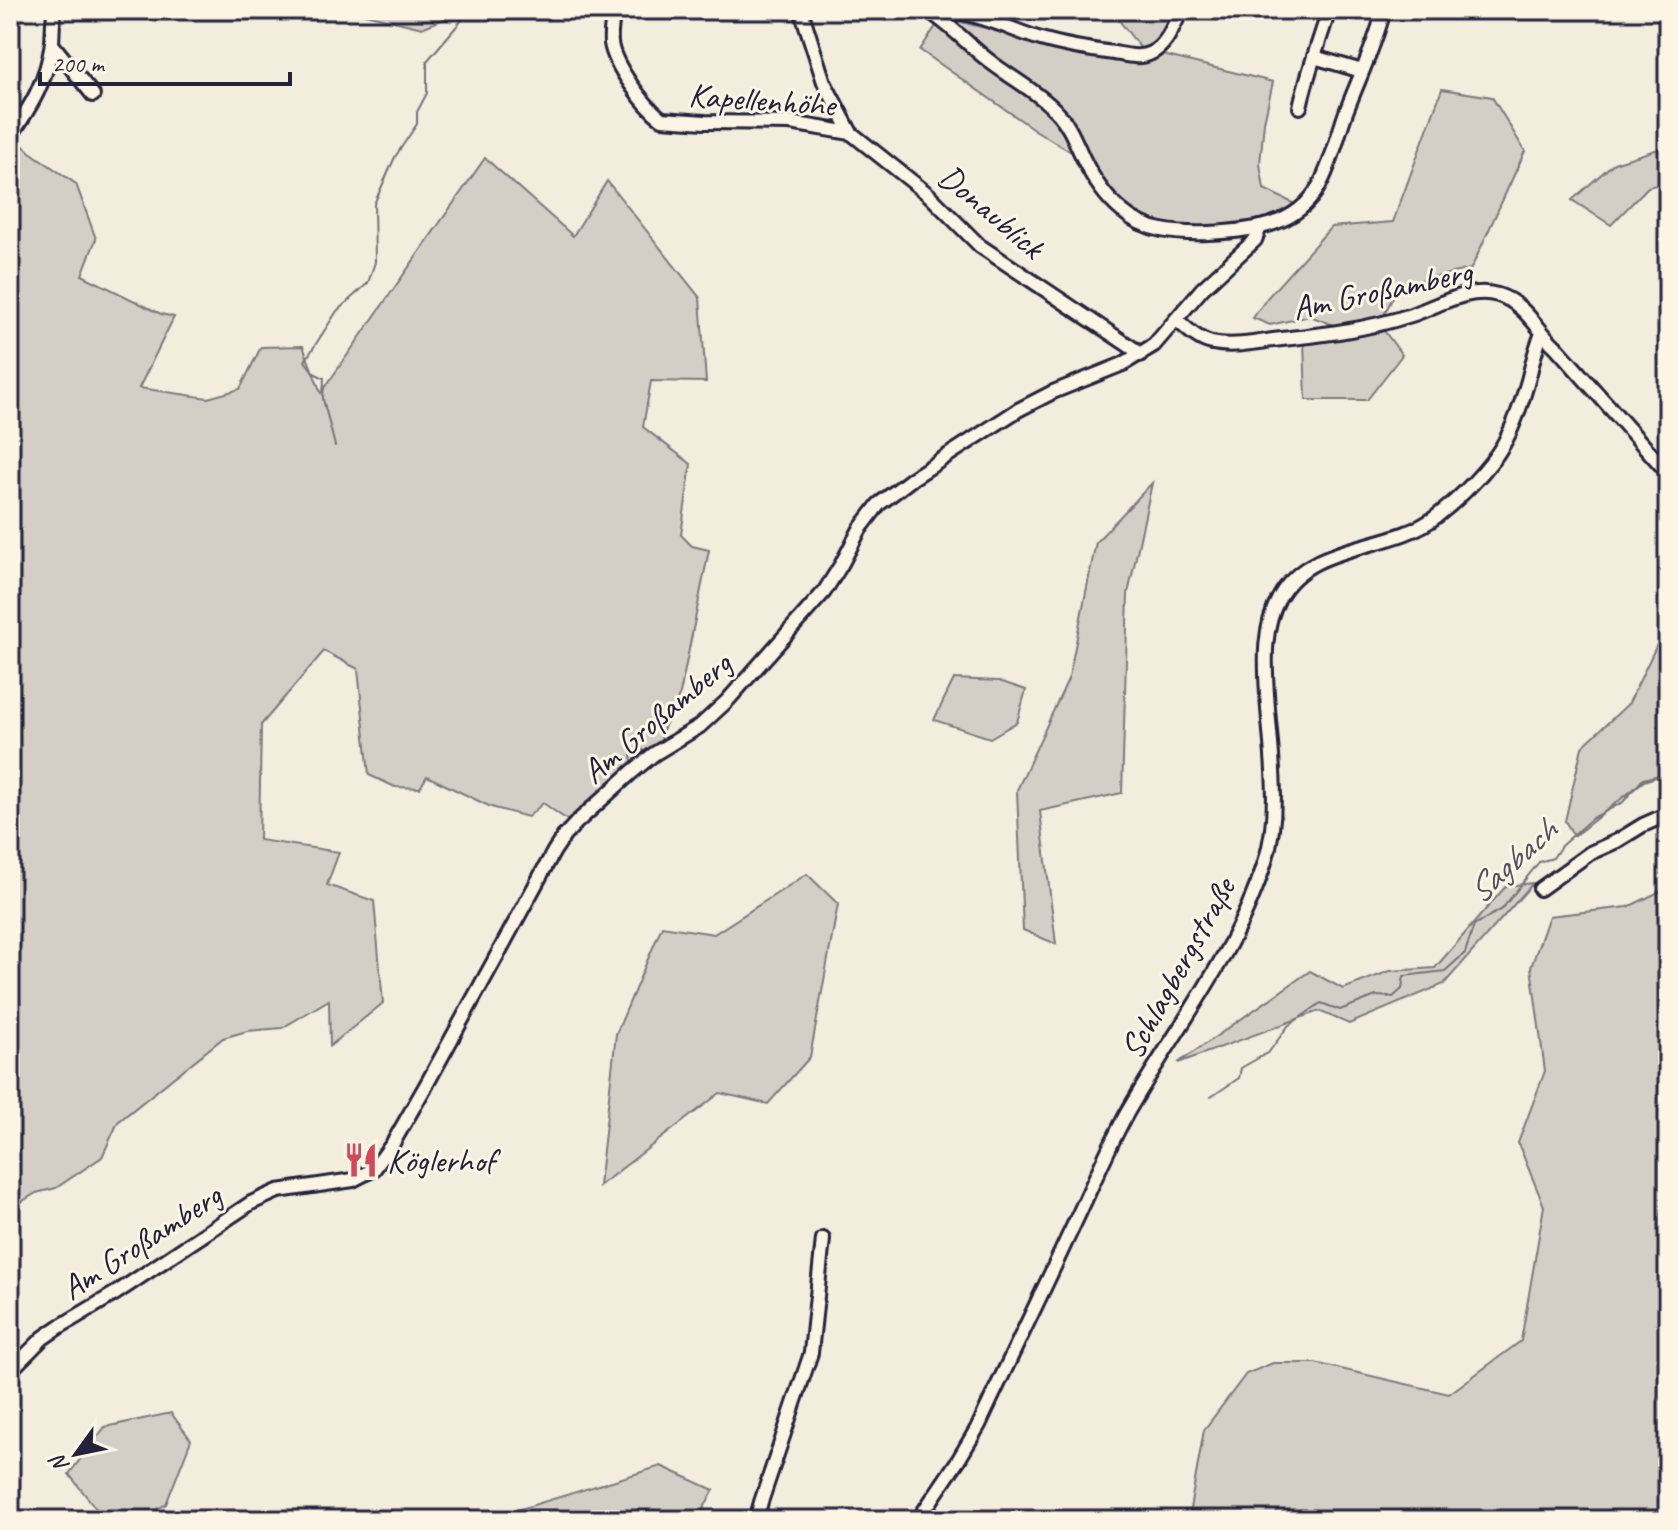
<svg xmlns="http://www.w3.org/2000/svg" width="1678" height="1530" viewBox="0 0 1678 1530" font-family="Caveat,sans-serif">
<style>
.green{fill:#d4cfc6;stroke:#7b7880;stroke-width:2}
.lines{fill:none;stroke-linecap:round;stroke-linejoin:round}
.stream{stroke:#75727b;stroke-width:2}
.minor-casing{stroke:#22223b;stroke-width:18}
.minor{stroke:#fcf5e5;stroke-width:12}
.labels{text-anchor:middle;stroke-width:6;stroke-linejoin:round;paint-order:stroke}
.street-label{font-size:34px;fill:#22223b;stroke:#fcf5e5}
.poi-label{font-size:34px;fill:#22223b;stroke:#fcf5e5;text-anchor:start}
.water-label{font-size:36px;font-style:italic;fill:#525160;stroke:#fcf5e5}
</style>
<rect width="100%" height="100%" fill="#f3edde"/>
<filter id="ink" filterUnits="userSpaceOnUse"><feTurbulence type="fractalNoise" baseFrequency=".0125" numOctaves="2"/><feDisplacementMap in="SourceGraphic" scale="16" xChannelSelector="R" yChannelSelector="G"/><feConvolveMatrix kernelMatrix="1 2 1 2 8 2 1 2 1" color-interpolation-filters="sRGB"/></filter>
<g filter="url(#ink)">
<!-- green -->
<g class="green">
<path d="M10,10H21L16,59L10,70Z"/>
<path d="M349,10H465L422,28Z"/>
<path d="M1111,10H1185L1154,48L1142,50Z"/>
<path d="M942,17L1082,53L1134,62L1163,55L1273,82L1264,122L1260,164L1264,189L1299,206L1269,220L1227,227L1196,229L1155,224L1122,204L1109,190L1094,166L1035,130L920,50Z"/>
<path d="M1442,89L1492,97L1525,151L1471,269L1421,280L1398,287L1384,315L1339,327L1310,316L1270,325L1253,318L1267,298L1331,227L1393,222Z"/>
<path d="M14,137L30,152L76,184L96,239L82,275L161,314L174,317L139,388L208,398L240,389L261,347L303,346L321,393L485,158L573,236L607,181L700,298L706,382L651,381L643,427L691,464L681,535L692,546L709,550L680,694L662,732L661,743L647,754L641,748L631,756L633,764L570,822L543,803L528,817L491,807L427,776L420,788L395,787L369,775L358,669L324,651L261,725L259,840L339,852L327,885L374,901L383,1003L330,1046L329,1000L282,1028L247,1031L223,1038L118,1122L102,1157L56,1188L36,1193L10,1209V244L20,238L10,197V143Z"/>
<path d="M1668,146V182L1648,187L1611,225L1572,200L1614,163Z"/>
<path d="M1382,328L1402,355L1367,400H1306L1304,341Z"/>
<path d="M1152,483L1128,594L1122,793L1040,811L1056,944L1023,930L1017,790L1069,677L1096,542Z"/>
<path d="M1668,629V773L1644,781L1574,836L1565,821L1582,747L1629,703L1659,640Z"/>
<path d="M954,679L999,681L1026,690L1017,722L990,738L934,720Z"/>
<path d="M807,874L838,904L810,1057L768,1104L720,1093L599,1186L616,1034L662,926L714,934Z"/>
<path d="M1668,879V1520H1188L1204,1430L1246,1374L1273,1363H1315L1449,1394L1521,1341L1544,1206L1518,1143L1545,1071L1531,967L1549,916L1628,907L1661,891Z"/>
<path d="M1533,883L1444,984L1349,1024L1319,1011L1178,1063L1310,971L1343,989L1390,971L1435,968L1506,886Z"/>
<path d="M171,1413L191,1440L166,1504L144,1517V1520H105L69,1474L105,1427Z"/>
<path d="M661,1466L714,1490L697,1520H484Z"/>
</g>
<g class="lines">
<!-- stream -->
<g class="stream">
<path d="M335,446L323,399L324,378L314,373L305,361L337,311L368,283L375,262L374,204L395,157L417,124V112L427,93V61L462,20L464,10"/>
<path d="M1211,1097L1239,1078L1241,1068L1269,1052L1288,1026L1321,1003L1340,1010L1376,996L1393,997L1402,989L1404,976L1445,971L1465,953L1474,925L1502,909L1539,862L1553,858L1561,846L1591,819L1623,802L1643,779L1668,773"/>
</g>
<!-- minor casing -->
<g class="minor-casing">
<g id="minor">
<path d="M614,10C612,21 610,32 611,43C614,65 644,106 662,119L705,122L790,123L851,133L929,195L980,246L1134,349L1140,355"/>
<path d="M801,10L824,82L851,133"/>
<path d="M927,10C949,23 967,44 988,60C1009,77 1037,91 1056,111C1069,124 1075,141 1083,158C1092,177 1106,198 1122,211C1146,232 1178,234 1208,233C1250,231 1297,227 1319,186C1332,163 1337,137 1346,112C1359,78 1375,45 1384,10"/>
<path d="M932,13C965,5 1010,30 1041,39C1065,46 1090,50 1114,53C1126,55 1140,59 1151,53C1166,46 1173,27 1180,13"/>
<path d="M52,44L93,95"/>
<path d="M1314,57L1362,71"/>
<path d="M1300,107C1307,74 1319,43 1329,10"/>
<path d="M10,137C31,106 47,81 52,42C53,31 52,21 55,10"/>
<path d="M1177,320C1187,329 1198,340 1212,343C1231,347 1254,343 1273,340C1320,335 1366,330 1411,315C1438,306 1469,286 1498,295C1526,304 1536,329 1556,347L1668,473"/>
<path d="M1540,889L1590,853L1617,841L1643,825L1668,814"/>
<path d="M10,1371L43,1338L59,1327L116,1293L251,1203L278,1191L353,1180L374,1169L393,1143L429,1080L554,851L564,836L577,822L632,772L654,754L700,726L727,701L824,592L841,565L860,529L879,504L913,478L1018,410L1053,392L1123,364L1154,345L1202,289L1255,240L1260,227"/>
<path d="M756,1520L761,1502L811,1353L823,1239"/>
<path d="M918,1520L959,1459L979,1425C1008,1362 1039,1300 1068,1237C1088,1196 1105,1153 1127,1113C1174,1031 1236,954 1265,862C1282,810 1270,747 1267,694C1265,662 1263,627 1279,598C1310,540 1390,553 1437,516C1459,499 1489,469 1503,445C1514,426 1521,405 1527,384C1532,368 1534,350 1542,334"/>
</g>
</g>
<!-- minor -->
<use href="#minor" class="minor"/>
</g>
</g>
<!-- icons -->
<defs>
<g id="restaurant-bare" transform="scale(2.76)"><path d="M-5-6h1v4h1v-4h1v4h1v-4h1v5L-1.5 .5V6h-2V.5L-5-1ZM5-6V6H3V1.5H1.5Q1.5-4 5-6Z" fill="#d1495b" stroke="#fcf5e5" stroke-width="2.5" paint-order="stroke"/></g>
</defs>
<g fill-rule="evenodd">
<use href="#restaurant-bare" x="361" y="1160"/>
</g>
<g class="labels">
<!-- street labels -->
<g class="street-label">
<text transform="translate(762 99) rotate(4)" y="12">Kapellenhöhe</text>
<text transform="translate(992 211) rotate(40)" y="12">Donaublick</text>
<text transform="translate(1382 289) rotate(-12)" y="12">Am Großamberg</text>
<text transform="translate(656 717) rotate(-40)" y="12">Am Großamberg</text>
<text transform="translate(1177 968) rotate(-61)" y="12">Schlagbergstraße</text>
<text transform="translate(141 1241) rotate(-33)" y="12">Am Großamberg</text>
</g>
<!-- poi labels -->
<g class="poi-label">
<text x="387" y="1172">Köglerhof</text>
</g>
<!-- water labels -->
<g class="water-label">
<text transform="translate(1511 860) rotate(-42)" y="13">Sagbach</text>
</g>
</g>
<!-- margin -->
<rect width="1678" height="1530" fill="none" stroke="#fcf5e5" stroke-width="40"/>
<rect x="20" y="20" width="1638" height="1490" fill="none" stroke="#22223b" stroke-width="3" filter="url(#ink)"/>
<!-- north arrow -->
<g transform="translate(76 1454) rotate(237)" stroke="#fcf5e5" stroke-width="6" paint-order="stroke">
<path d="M0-6L14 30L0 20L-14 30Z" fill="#22223b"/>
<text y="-12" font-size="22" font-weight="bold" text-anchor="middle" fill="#22223b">N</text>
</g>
<!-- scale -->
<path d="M40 72v12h250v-12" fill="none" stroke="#22223b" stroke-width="4"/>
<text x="52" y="72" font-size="24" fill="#22223b" stroke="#fcf5e5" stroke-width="6" paint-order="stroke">200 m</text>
</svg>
